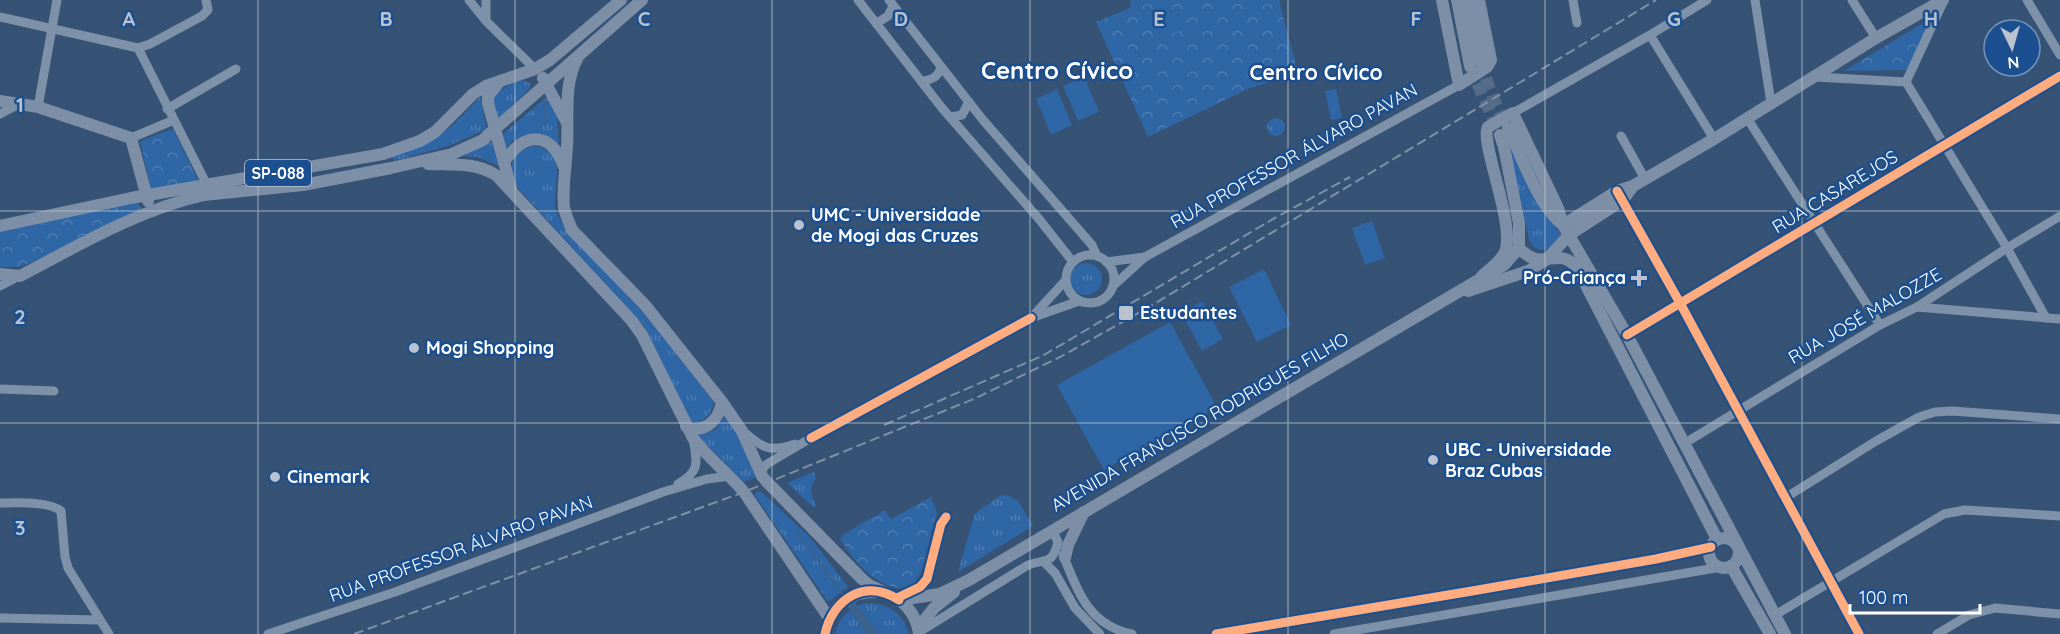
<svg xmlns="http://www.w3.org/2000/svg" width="2060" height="634" viewBox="0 0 2060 634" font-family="Quicksand,sans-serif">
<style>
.grass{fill:url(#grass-tufts)}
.forest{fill:url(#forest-crowns)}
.garden{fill:#2f66a5}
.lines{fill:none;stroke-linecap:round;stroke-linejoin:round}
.stream{stroke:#3b618d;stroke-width:2}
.canal{stroke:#3b618d;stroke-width:9}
.major-tunnel{stroke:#546c89;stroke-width:12;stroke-dasharray:12 6;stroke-linecap:butt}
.minor{stroke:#7d92a8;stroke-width:9}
.major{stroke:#7d8ea7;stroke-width:12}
.rail{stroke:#7e92a7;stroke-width:2;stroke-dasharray:10 4.5;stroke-linecap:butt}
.cycleway-casing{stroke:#1b4f8f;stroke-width:13}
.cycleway{stroke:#ffac80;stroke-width:9}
.grid{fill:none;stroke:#b9c2ce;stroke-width:1.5;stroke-opacity:0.55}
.poi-dot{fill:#b9c2ce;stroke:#1b4f8f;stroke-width:2}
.labels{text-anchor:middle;stroke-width:5;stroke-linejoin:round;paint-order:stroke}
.shield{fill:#1b4f8f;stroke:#bbcadd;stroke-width:1.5}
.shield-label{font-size:16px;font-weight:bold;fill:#fff}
.street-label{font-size:18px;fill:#fff;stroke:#1b4f8f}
.poi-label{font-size:18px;font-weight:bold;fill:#fff;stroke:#1b4f8f;text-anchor:start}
.quarter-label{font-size:21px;font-weight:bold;fill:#fff;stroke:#1b4f8f}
.district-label{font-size:24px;font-weight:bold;fill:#fff;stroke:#1b4f8f}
.grid-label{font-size:20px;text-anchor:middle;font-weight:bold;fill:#b9c2ce;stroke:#1b4f8f;stroke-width:5;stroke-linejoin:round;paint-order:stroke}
</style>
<defs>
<pattern id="grass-tufts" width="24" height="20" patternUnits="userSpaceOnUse" patternTransform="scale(1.5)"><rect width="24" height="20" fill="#2f66a5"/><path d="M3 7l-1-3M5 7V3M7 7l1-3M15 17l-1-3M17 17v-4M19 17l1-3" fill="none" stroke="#4e7db2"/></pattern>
<pattern id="forest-crowns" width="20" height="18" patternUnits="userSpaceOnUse" patternTransform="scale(1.5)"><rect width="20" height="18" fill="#2f66a5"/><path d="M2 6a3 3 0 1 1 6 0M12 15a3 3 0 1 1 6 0" fill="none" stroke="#4e7db2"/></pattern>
</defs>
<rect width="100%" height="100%" fill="#365274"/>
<!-- grass -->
<g class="grass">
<path d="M522,80L530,83V88L496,121L492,103L496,93L514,82Z"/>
<path d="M549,95L557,115L559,144C542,128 520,132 506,148L503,137L504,133Z"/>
<path d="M479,98H481L486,127L485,130L448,146L394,161L392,157L438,137L455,123Z"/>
<circle cx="1276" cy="127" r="9"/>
<path d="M1508,139L1547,215L1562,236C1553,248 1538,258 1529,240Z"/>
<path d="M493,141L501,167L478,157L465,156V154Z"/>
<path d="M532,146C567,149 555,178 555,202C555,210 558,217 563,224L646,316L714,402C712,412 706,420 696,423L689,420L685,414L647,331L642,323L516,186C509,163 509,155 532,146Z"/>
<circle cx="1086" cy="279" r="16"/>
<path d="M726,415L733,425L756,477L744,482L698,436L715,430Z"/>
<path d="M814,472L816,479C808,489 812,496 816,506L814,508L787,483Z"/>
<path d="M760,491L809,536L848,587L828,602L754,494Z"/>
<path d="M1008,495L1019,502L1033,526L958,572L975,513L1000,496Z"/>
<path d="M865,603C887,603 903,612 909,634H835C839,617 849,608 865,603Z"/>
</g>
<!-- forest -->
<g class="forest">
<path d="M1131,0H1279L1298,73L1250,88L1148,137L1096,22L1130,8Z"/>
<path d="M1933,17L1908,70L1844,71Z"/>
<path d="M173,129L199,182L151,189L140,141Z"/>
<path d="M137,200L141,209L137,212L31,263L18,267H0V228Z"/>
<path d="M931,497L937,512L921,573L914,583L906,589C876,588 855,563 840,539L844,534L885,510L891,519Z"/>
</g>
<!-- garden -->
<g class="garden">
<path d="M1176,15L1183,29L1164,38L1158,23Z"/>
<path d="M1084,76L1099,112L1078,121L1063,86Z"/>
<path d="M1057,89L1072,125L1051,135L1036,99Z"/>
<path d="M1336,89L1342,118L1331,120L1325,91Z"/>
<path d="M1372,221L1385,258L1365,265L1352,228Z"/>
<path d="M1264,269L1291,325L1257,342L1229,287Z"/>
<path d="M1202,301L1223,339L1202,351L1181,313Z"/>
<path d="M1170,322L1217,407L1104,470L1057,385Z"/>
</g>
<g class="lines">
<!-- stream -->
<g class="stream">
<path d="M544,101L546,124"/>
<path d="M797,531L843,595"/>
</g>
<!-- canal -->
<path class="canal" d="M850,603L873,634"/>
<!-- major-tunnel -->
<g class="major-tunnel">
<path d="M1480,61L1492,95L1507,127"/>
<path d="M1470,67L1500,135"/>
</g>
<!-- minor -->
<g class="minor">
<path d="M469,0L486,21"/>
<path d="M486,0V21L535,69"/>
<path d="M858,0L942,108L1039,219L1073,262"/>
<path d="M889,0L983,120L1092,245L1097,256"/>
<path d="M1573,0L1577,23"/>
<path d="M1755,0L1771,103"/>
<path d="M1852,0L1876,38"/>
<path d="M2027,0L2060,55"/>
<path d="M0,17L138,48"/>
<path d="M877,23L888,16L893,6"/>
<path d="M1650,35L1714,139"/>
<path d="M138,48L207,185"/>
<path d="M138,48L150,44L202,16L208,10L206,0"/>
<path d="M1816,77L1906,82"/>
<path d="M922,81C932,80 938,77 941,67"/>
<path d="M1906,82L2007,248L2046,318"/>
<path d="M1906,82L1944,0"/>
<path d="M38,107L57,0"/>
<path d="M167,109L236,69"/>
<path d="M1513,113L1650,35L1707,0"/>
<path d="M0,114L19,104"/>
<path d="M951,117L962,115L969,102"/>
<path d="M1747,118L1880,325"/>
<path d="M1621,136L1645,179"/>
<path d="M131,138L174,120"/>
<path d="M1620,196L1680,303L1859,634"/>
<circle cx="1090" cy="279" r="24"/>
<path d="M1106,262L1145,257"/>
<path d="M0,286L19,276"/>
<path d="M1113,286L1145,257L1459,85"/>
<path d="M1917,307L2060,319"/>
<path d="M1032,317L1065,281"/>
<path d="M1627,335L2060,76"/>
<path d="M0,389L54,391"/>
<path d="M743,431C762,448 770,453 795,444"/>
<path d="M1685,443L1880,325L1917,307L2007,248L2060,216"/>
<path d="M762,476L763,468L767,464L811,438L1008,330L1031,318L1079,301"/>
<path d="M678,484C701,471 697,462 693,438"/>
<path d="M1785,498L1876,441L1919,417L1935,412L1952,411L2060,419"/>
<path d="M0,503C16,503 49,501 61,511L65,557L68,568L109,634"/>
<path d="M1063,555C1078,591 1088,625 1132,634"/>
<path d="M1044,562L1055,573L1075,608L1100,634"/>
<path d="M1775,615L1944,514L1965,510L2060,516"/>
<path d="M0,618L99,620"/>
<path d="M919,632L1028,565C1046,558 1052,566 1058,542L1052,530"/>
<path d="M268,634L395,592L663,492L707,479L730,476"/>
<path d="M1216,634L1472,591L1656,559L1711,547"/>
<path d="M1334,634L1721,567"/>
<path d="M1937,634L1969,615L1995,608L2060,614"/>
</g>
<!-- major -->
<g class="major">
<path d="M1442,0L1459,85L1487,67L1491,60L1479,0"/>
<path d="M1457,0L1470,66"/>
<path d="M1467,0L1480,61"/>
<path d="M577,59C563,86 569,118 567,147C566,167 562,188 564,208C566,216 569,222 572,230L645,305L722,402L742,431L762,476L767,482L862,579L869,585L892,596"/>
<path d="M543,78L566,121"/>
<path d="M500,81L488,96V103L511,188"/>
<path d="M0,101L38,107L131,138L148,201"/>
<path d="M1508,128C1522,157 1538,206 1563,225L1627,335L1785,634"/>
<path d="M1500,135L1504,147L1519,223V248C1543,274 1558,244 1577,268L1717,539"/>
<path d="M504,162C524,132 551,130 564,167"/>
<path d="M428,164C452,165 475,162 496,175L632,321L642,335L693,438C708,458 728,473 744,492L829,618"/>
<path d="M0,226L131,198L383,154L420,141L435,132L473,94L486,86L535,69L550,60L621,0"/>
<path d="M0,274L20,276C79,245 138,210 204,195L303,185L391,168L452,154L483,140L488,135L642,0"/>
<path d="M1482,276C1490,269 1501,261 1505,252C1516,224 1479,141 1488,127L1513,113L1558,208L1563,225L1617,191L1633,186L1714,139L1876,38L1943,0"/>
<path d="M1468,291L1528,271L1546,260L1569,235L1623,200L1633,186"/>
<path d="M686,426L692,429C709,430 719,418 722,402"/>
<circle cx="1724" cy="553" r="15"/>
<path d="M1065,558L1068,545L1084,512"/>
<path d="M1731,566L1770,634"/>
<path d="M895,597C909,606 917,618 919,634"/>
<path d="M899,600L940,594L969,580L1504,265L1519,248"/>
<path d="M918,628L934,608L954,592"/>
<path d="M825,634C832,604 848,591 879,592"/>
</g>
<!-- rail -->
<g class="rail">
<path d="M884,425L1044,355L1273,219L1350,177"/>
<path d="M354,634L744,492L976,398L1062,356L1149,307L1656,0"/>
</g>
<!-- cycleway casing -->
<g class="cycleway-casing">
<g id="cycleway">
<path d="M1617,191L1680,303L1859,634"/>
<path d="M1627,335L2060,76"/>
<path d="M811,438L1031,318"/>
<path d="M897,598L920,587L927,579L941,524L946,517"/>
<path d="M825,634C833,598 866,578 899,600"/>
<path d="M1216,634L1472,591L1656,559L1711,547"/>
</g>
</g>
<!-- cycleway -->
<use href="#cycleway" class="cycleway"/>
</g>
<!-- grid -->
<path class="grid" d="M258,0V634M515,0V634M772,0V634M1030,0V634M1288,0V634M1545,0V634M1802,0V634M0,211H2060M0,423H2060"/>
<!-- markers -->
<g class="poi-dot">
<circle cx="799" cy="225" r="6"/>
<path d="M1636 269h6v6h6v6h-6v6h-6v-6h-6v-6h6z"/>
<rect x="1118" y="305" width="16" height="16" rx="3"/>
<circle cx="414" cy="348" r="6"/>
<circle cx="1433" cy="460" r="6"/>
<circle cx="275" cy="477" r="6"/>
</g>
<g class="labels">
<!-- shield labels -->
<rect class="shield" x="245" y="160" width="66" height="26" rx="4.5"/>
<g class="shield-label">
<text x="278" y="179">SP-088</text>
</g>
<!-- street labels -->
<g class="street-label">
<text transform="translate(1294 156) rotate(-29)" y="6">RUA PROFESSOR ÁLVARO PAVAN</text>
<text transform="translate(1835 192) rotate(-31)" y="6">RUA CASAREJOS</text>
<text transform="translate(1865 316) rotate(-30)" y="6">RUA JOSÉ MALOZZE</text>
<text transform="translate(1200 422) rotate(-30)" y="6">AVENIDA FRANCISCO RODRIGUES FILHO</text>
<text transform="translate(461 549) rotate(-20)" y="6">RUA PROFESSOR ÁLVARO PAVAN</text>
</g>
<!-- poi labels -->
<g class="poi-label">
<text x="811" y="221">UMC - Universidade<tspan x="811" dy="21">de Mogi das Cruzes</tspan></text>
<text x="1626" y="284" text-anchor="end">Pró-Criança</text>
<text x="1140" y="319">Estudantes</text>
<text x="426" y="354">Mogi Shopping</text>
<text x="1445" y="456">UBC - Universidade<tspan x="1445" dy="21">Braz Cubas</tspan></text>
<text x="287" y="483">Cinemark</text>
</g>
<!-- quarter labels -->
<g class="quarter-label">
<text x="1316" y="80">Centro Cívico</text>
</g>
<!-- district labels -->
<g class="district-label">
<text x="1057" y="79">Centro Cívico</text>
</g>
</g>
<g class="grid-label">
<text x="129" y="26">A</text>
<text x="386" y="26">B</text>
<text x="644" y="26">C</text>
<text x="901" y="26">D</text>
<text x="1159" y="26">E</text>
<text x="1416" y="26">F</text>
<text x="1674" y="26">G</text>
<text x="1931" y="26">H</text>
<text x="20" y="112">1</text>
<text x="20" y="324">2</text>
<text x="20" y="535">3</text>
</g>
<!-- north arrow -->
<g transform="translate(2012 48) rotate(175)"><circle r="28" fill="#1b4f8f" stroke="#7695bc" stroke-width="1.5"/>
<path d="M0-4.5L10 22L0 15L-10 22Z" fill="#b9c2ce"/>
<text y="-9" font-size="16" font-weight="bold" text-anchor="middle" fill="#ffffff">N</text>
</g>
<!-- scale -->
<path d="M1850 604v9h130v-9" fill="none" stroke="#ffffff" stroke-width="3"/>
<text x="1859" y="604" font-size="18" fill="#ffffff" stroke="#1b4f8f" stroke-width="4.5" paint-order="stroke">100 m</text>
</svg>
